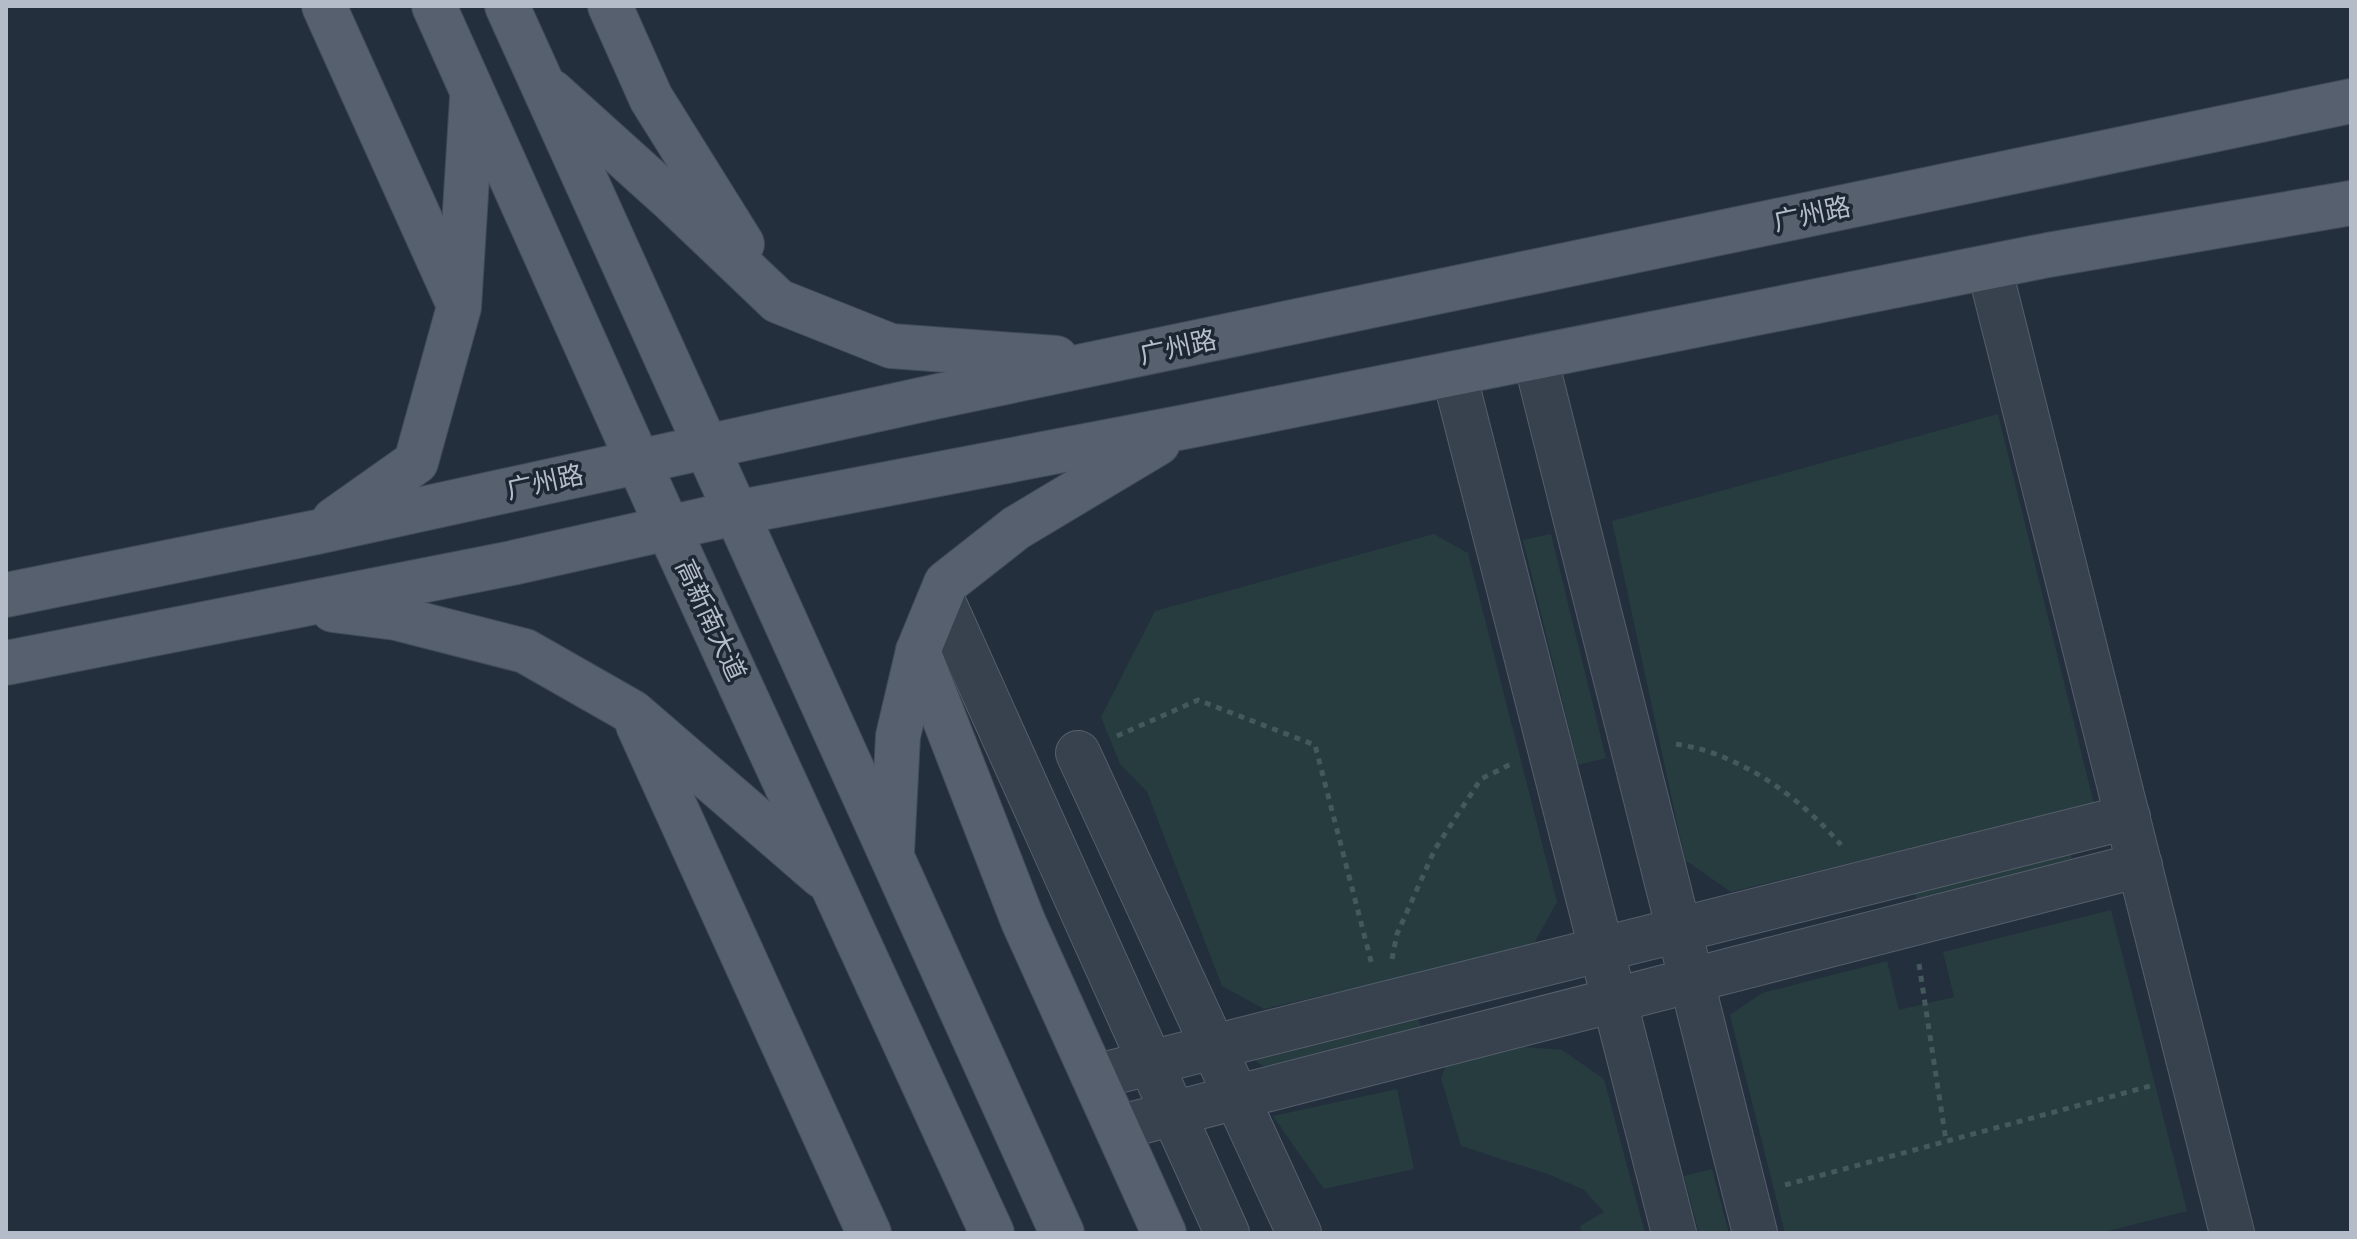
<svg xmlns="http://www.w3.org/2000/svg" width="2357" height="1239" viewBox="0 0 2357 1239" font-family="'Open Sans','Noto Sans SC',sans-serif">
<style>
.green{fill:#263c3f}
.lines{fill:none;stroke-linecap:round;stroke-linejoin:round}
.minor-casing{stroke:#565f6c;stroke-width:46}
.major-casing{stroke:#414a57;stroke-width:46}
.path{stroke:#44595c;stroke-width:5;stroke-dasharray:6 6;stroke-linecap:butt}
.minor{stroke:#38414e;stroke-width:44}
.major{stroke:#56606e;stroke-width:44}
.labels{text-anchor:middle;stroke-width:7;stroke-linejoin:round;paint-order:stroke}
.street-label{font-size:26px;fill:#b4bcc9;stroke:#1d2633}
</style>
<rect width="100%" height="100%" fill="#242f3e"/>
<!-- green -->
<g class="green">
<path d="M1998,414L2094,804L1731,892L1685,860L1612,521Z"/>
<path d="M1434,534L1468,553L1557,902L1532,947L1264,1009L1222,986L1147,792L1120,764L1101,717L1155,611Z"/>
<path d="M1551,534L1606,758L1578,765L1523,540Z"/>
<path d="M2068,847L2074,864L1919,908L1914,890Z"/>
<path d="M2111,910L2187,1211L2100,1233H1785L1730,1015L1762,993L1887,961L1899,1010L1954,997L1943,952Z"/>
<path d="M1418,1017L1422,1032L1270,1071L1253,1059Z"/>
<path d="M1512,1046L1562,1050L1604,1079L1645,1233H1582L1580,1226L1604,1212L1584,1190L1548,1174L1461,1146L1441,1078L1448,1061Z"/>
<path d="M1397,1089L1414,1169L1324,1189L1273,1116Z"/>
<path d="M1712,1169L1729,1233H1699L1684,1176Z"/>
</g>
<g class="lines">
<!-- minor casing -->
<g class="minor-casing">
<g id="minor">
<path d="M1989,267L2232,1233"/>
<path d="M1535,357L1755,1233"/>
<path d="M1454,374L1674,1233"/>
<path d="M941,597L1227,1233"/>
<path d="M1078,753L1299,1233"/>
<path d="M1094,1077L2128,817"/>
<path d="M1117,1128L2140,865"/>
</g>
</g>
<!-- major casing -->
<g class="major-casing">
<g id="major">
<path d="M324,6L458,303"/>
<path d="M434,6L668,528L992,1233"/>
<path d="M507,6L1062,1233"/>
<path d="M610,6L651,98L742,244"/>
<path d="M552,92L674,202L778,301L891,346L1056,358"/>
<path d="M334,520L416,462L459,307L472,98"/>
<path d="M6,595L317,532L934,397L2351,101"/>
<path d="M333,610L396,618L525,651L632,712L822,876"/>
<path d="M918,651L1023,921L1164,1233"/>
<path d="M6,663L512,563L735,513L1184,427L2048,255L2351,203"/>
<path d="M638,725L869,1233"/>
<path d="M892,852L898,736L918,651L946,583L1016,528L1158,443"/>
</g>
</g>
<!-- path -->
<g class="path">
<path d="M1117,736L1198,700L1315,745L1372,965"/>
<path d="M1676,744C1739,753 1800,797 1841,845"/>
<path d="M1392,959L1397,934L1435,849L1481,779L1513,763"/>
<path d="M1919,964L1946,1141"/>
<path d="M1785,1185L2154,1085"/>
</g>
<!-- minor -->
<use href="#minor" class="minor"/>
<!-- major -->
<use href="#major" class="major"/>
</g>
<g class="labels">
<!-- street labels -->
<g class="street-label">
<text transform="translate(1812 214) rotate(-12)" y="9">广州路</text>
<text transform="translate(1178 347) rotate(-12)" y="9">广州路</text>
<text transform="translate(545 482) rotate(-12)" y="9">广州路</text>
<text transform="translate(711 620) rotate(65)" y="9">高新南大道</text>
</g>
</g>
<!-- border -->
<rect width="2357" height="1239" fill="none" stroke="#b4bcc9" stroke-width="16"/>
</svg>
